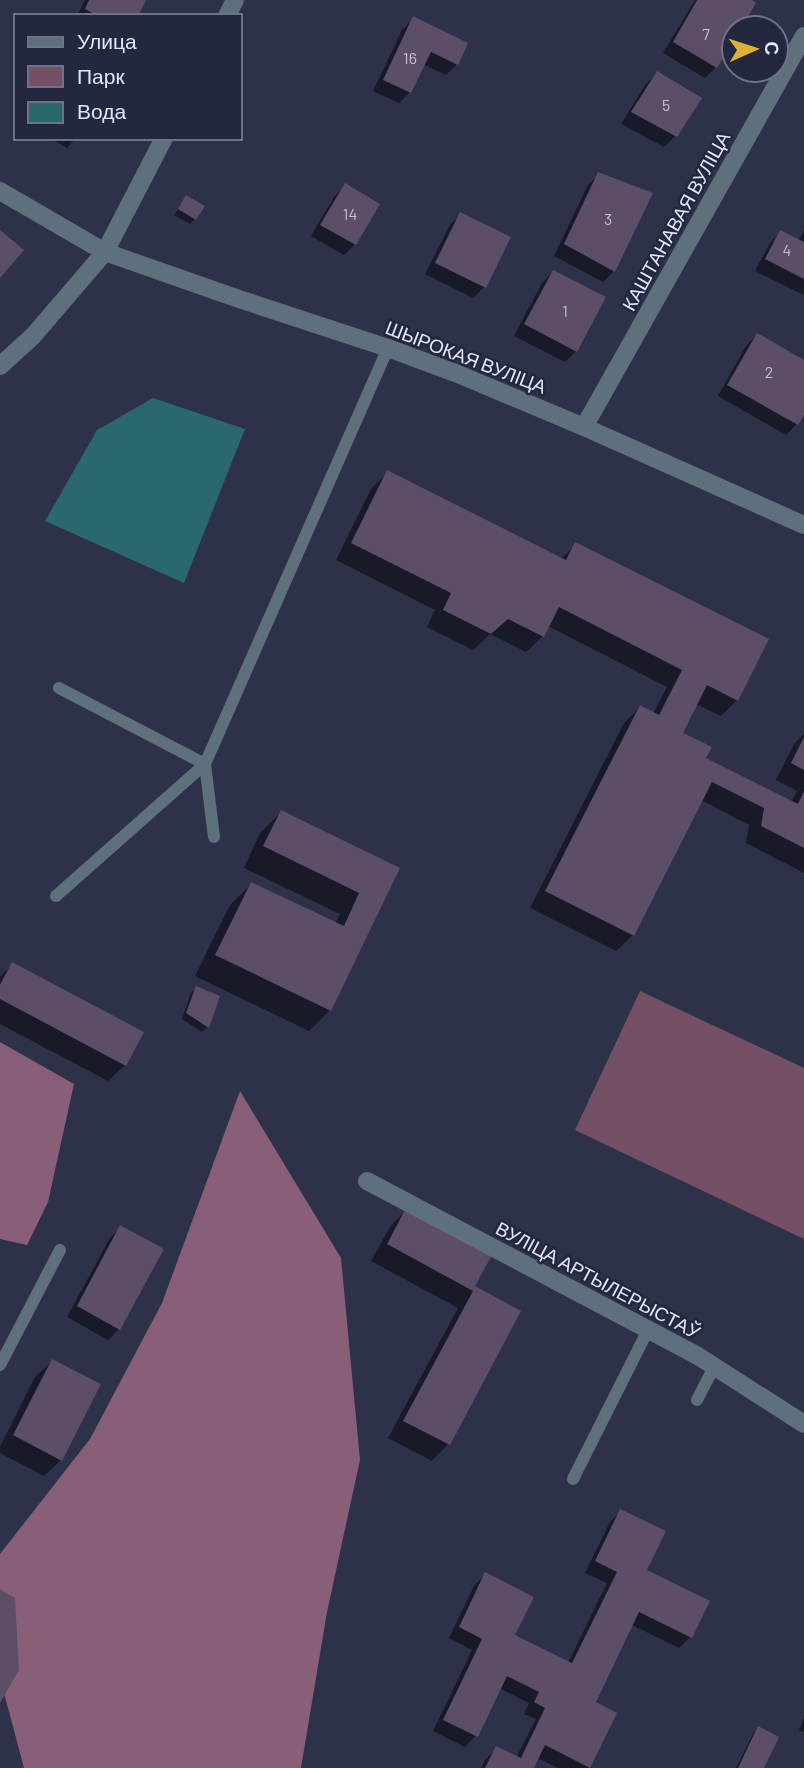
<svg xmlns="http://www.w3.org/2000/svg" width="804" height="1768" viewBox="0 0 804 1768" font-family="Barlow,sans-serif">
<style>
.green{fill:#745064}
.forest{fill:#885f76}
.water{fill:#2b676f}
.shadow{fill:#0007}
.building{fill:#5d4e68}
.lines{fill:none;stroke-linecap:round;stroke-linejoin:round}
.service{stroke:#5f707d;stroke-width:12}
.minor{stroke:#5f707d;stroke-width:18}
.labels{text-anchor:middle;stroke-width:5;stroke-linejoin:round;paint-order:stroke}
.number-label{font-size:16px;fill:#c1c0d2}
.street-label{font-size:19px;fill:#e2e6f6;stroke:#23273f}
</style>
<rect width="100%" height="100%" fill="#2d314a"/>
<!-- green -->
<path class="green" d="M640,991L804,1068V1239L575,1130Z"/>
<!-- forest -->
<g class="forest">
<path d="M0,1042L74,1084L48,1202L27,1245L0,1239Z"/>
<path d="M240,1091L341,1258L360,1460L327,1612L301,1768H24L0,1678V1554L90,1439L162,1303Z"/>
</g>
<!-- water -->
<path class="water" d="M153,398L245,429L184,583L45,521L97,430Z"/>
<!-- shadow -->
<g class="shadow">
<path d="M85,0H144L136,16H77Z"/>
<path d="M695,0H748L739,28H734V36L716,67L705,78L663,53Z"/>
<path d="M413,19L457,64L446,75L423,64L410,92L399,103L373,91L402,30Z"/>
<path d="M657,73L675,136L664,147L621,124L646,84Z"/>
<path d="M49,138H76L67,148Z"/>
<path d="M599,174L614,271L603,282L554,256L588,185Z"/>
<path d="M345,186L378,205L355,244L344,255L311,236L334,197Z"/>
<path d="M187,197L195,219L190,224L174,215Z"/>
<path d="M461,214L484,287L473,298L425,274L450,225Z"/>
<path d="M804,231V295L755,271L770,243L781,232L798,241Z"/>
<path d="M553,272L576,351L565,362L514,336L542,283Z"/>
<path d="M757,335L804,362V411L797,424L786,435L718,396L746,346Z"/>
<path d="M387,473L561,559L576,544L737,700L721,716L696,704L681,734L704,759L791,803L797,791L776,780L794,744L804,734V873L746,843L749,825L701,800L633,935L616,951L530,908L624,723L640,707L653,714L667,687L548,626L543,636L526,652L490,634L473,650L427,627L435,610L336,560L371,489Z"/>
<path d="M281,812L398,869L330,1010L309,1031L195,976L230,905L251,884L335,924L340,914L244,868L260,833Z"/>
<path d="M13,964L125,1065L108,1081L0,1024V977Z"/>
<path d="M197,988L207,1027L202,1032L182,1019L191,993Z"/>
<path d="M406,1210L473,1287L519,1312L448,1444L432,1461L388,1438L458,1308L371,1261L390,1227Z"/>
<path d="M121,1227L119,1329L108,1340L67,1317L110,1238Z"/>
<path d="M52,1361L61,1460L44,1476L0,1453V1447L35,1377Z"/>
<path d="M621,1511L644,1571L690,1637L679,1648L632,1625L593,1703L589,1767L587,1768H558L537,1758L532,1768H481L485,1760L496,1749L516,1758L536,1719L524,1714L529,1703L499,1688L476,1735L465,1747L433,1731L472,1650L449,1638L474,1586L485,1575L513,1636L568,1663L607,1583L585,1573L610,1522Z"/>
<path d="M804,1718V1732L799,1730Z"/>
<path d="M758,1728L762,1768H736L753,1734Z"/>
</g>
<!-- building -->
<g class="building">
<path d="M89,0H146L138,16H98L85,9Z"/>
<path d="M697,0H752L756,3L741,28H734V40L717,68L673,42Z"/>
<path d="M413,16L468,43L458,65L431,52L411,93L383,80Z"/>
<path d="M657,71L702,98L677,137L631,112Z"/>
<path d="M598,172L653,193L615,272L564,244Z"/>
<path d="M345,183L380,204L356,245L320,225Z"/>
<path d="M186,195L205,206L196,220L178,209Z"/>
<path d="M460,212L511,237L486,288L435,263Z"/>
<path d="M0,230L24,250L0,278Z"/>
<path d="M780,230L804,242V279L765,259Z"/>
<path d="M553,270L606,297L577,352L524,324Z"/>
<path d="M757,333L804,360V415L798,425L727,385Z"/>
<path d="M387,470L566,560L575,542L769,639L738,701L707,685L683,733L712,747L706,758L798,804L804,791V848L761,826L764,808L712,782L634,936L545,891L640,705L659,715L682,670L559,607L544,637L508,619L491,634L443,610L451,593L351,543Z"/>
<path d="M804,737V770L791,763Z"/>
<path d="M281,810L400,868L331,1011L215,955L251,882L344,926L359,893L263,846Z"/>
<path d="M12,962L144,1032L126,1066L0,999V985Z"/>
<path d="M196,986L220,996L209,1028L186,1013Z"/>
<path d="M406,1208L492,1255L475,1286L521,1311L450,1445L403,1421L473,1291L387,1244Z"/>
<path d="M120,1225L164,1249L120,1330L77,1306Z"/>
<path d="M52,1359L101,1384L62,1461L13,1435Z"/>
<path d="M620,1509L666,1531L647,1570L710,1601L692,1638L639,1612L596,1702L617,1713L590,1768L545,1745L534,1768H485L496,1746L521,1758L545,1708L534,1702L539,1692L507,1676L478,1737L443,1720L482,1639L459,1627L485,1572L534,1597L515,1635L572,1663L617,1572L595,1561Z"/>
<path d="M0,1589L15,1598L19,1670L0,1703Z"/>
<path d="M758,1726L779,1737L764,1768H738Z"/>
</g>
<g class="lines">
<!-- service -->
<g class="service">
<path d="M59,688L205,764L214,837"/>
<path d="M56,896L205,764L388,348"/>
<path d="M0,1365L60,1250"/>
<path d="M697,1400L714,1367"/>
<path d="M573,1479L648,1330"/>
</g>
<!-- minor -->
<g class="minor">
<path d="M227,16L235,0"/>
<path d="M0,191L105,252L239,299L388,348L458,374L584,427L804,525"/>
<path d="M0,366L33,336L105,252L164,138"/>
<path d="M584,427L804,36"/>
<path d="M367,1181L698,1356L804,1424"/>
</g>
</g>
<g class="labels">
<!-- number labels -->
<g class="number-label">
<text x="706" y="40">7</text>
<text x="410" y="64">16</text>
<text x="666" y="111">5</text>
<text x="350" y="220">14</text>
<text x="608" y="225">3</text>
<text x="787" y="256">4</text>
<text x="565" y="317">1</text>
<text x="769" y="378">2</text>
</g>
<!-- street labels -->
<g class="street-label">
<text transform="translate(676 221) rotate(-61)" y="7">КАШТАНАВАЯ ВУЛІЦА</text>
<text transform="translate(466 357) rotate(21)" y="7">ШЫРОКАЯ ВУЛІЦА</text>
<text transform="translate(598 1280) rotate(28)" y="7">ВУЛІЦА АРТЫЛЕРЫСТАЎ</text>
</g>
</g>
<!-- legend -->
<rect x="14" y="14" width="228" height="126" fill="#23273f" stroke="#6f7388" stroke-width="2"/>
<rect x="28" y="37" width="35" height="10" fill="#5f707d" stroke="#6f7388" stroke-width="2"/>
<text x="77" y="49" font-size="21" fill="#e2e6f6">Улица</text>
<rect x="28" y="66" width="35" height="21" fill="#745064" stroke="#6f7388" stroke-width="2"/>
<text x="77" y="84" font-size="21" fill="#e2e6f6">Парк</text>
<rect x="28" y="102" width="35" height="21" fill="#2b676f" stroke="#6f7388" stroke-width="2"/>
<text x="77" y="119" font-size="21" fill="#e2e6f6">Вода</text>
<!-- north arrow -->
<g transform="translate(755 49) rotate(87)"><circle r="33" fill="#23273f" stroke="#6f7388" stroke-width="2"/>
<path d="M0-5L12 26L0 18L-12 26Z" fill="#ddb133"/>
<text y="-10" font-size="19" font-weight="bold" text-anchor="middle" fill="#e2e6f6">С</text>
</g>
</svg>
